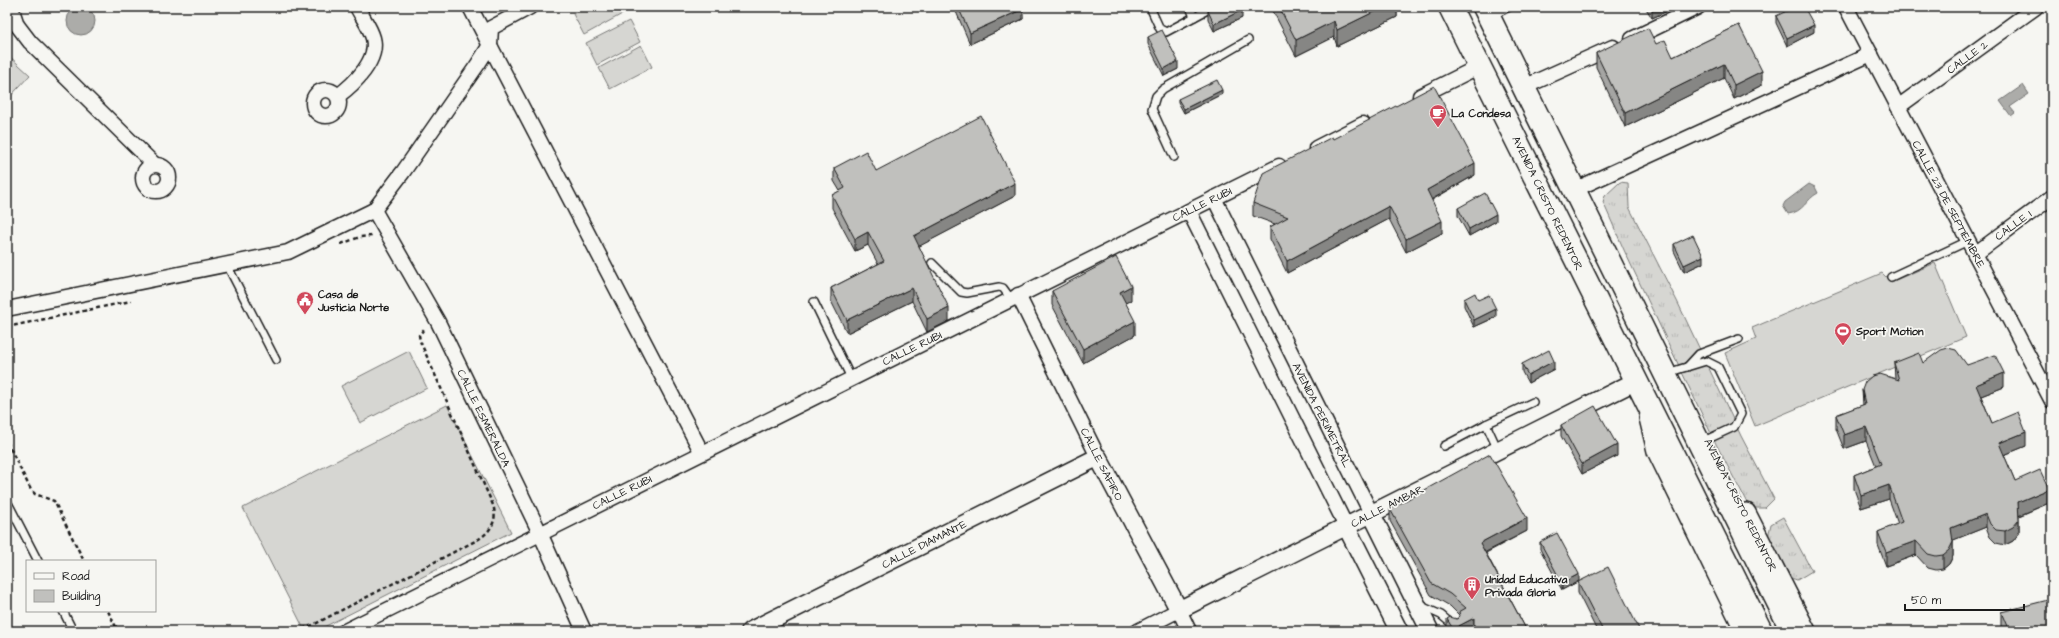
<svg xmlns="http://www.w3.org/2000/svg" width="2059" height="638" viewBox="0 0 2059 638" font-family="'Architects Daughter',sans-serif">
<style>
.grass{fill:url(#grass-tufts);stroke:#797977}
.pitch{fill:#d6d6d2;stroke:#797977}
.water{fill:#acaca9;stroke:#727271}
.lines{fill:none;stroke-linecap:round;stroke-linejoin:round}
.service-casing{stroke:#1c1c1c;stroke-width:10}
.minor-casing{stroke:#1c1c1c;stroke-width:17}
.tertiary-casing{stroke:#1c1c1c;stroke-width:20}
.secondary-casing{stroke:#1c1c1c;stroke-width:22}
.trunk-casing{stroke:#1c1c1c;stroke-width:25}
.path{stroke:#1c1c1c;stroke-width:2.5;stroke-dasharray:4 3;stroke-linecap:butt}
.service{stroke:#f6f6f2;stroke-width:7}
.minor{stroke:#f6f6f2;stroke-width:14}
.tertiary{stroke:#f6f6f2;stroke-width:17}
.secondary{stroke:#f6f6f2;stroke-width:19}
.trunk{stroke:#f6f6f2;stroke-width:22}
.wall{fill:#a5a5a3;stroke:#1c1c1c}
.shaded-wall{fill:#868684;stroke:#1c1c1c}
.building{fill:#c0c0bd;stroke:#1c1c1c}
.labels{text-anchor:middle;stroke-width:3.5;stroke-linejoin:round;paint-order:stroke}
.street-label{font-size:11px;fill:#1c1c1c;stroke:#f6f6f2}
.poi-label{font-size:11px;font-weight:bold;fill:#1c1c1c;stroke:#f6f6f2;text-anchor:start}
</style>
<defs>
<pattern id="grass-tufts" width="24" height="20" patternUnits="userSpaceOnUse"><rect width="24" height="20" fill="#d6d6d2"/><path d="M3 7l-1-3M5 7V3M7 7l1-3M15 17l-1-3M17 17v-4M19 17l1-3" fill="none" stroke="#b7b7b4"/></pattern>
</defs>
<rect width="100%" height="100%" fill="#f6f6f2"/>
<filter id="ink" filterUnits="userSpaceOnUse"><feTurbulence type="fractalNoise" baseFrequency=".025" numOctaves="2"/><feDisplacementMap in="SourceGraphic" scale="8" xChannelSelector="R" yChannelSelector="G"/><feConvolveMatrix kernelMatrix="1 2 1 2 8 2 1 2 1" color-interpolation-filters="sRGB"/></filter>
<g filter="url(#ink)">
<!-- grass -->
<g class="grass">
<path d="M1620,182L1628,183L1629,207L1677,301L1741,436L1774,499L1765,508H1754L1747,503L1716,444L1624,250L1603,202L1605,196Z"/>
<path d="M1783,517L1812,571L1797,580C1773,573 1781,554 1768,537L1771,524Z"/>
</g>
<!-- pitch -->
<g class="pitch">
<path d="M585,7H621L624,13L584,35L573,14Z"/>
<path d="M629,21L640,42L597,65L586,43Z"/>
<path d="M641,45L652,67L610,89L599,68Z"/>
<path d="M7,54L30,75L7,100Z"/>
<path d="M1935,263L1966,337L1755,426L1725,353L1756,339L1752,328L1882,273L1891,282Z"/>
<path d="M409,351L427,388L360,423L341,386Z"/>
<path d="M447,405L511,532L316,631H305L243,508Z"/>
</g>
<!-- water -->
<g class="water">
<circle cx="81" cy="21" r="14"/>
<path d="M2023,85L2029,94L2010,107L2015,113L2011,116L2000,101Z"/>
<path d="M1809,184L1815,187L1818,193C1806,199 1804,212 1788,214L1783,206L1785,202Z"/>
</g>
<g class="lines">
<!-- service casing -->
<g class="service-casing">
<g id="service">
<path d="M1150,7L1160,29L1166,32L1213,7"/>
<path d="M1190,7L1194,17"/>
<path d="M1491,16L1509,7"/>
<path d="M1174,157L1152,109L1156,96L1163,89L1248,40"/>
<path d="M932,263L961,292L967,293L999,287L1003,288L1011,299"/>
<path d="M227,265L276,360"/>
<path d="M1891,277L1968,241"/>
<path d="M814,302L851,378"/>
<path d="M1687,367L1699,354L1739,339"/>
<path d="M1667,373L1706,361L1718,367L1741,414L1734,427L1708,439"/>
<path d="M1486,424L1533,402"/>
<path d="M1444,446L1486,424L1498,450"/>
<path d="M7,501L38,561"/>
<path d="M1421,606L1441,615L1453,625"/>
<path d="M63,611L73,631"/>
</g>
</g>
<!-- minor casing -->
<g class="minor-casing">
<g id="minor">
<path d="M11,7L17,25L30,42L154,164"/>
<path d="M470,7L702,453"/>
<path d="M1846,7L2052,401"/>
<path d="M1632,39L1698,7"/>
<path d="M1524,87L1613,47"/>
<circle cx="326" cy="103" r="13"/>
<path d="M338,96C354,84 379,60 373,38C370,27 362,17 357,7"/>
<path d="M1420,96L1480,66"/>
<path d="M1898,107L2036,7"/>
<path d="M1316,148L1363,124"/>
<circle cx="156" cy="178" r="13"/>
<path d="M1574,190L1871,54"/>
<path d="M1214,198L1371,513"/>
<path d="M374,210L438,322L540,533L584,631"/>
<path d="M1189,211L1346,526"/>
<path d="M1975,254L2052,197"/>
<path d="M1018,295L1098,457"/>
<path d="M7,309L288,252L374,210L403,172L478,64L490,45L491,28L530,7"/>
<path d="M345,631L1279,166"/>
<path d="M1138,631L1179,610L1189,631"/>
</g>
</g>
<!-- tertiary casing -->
<g class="tertiary-casing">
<g id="tertiary">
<path d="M1371,513L1430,631"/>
<path d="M1346,526L1399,631"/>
<path d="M750,631L1098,457L1179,610L1636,381"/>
</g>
</g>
<!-- secondary casing -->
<g class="secondary-casing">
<g id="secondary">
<path d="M1649,418L1657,451L1745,631"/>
<path d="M1746,513L1806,631"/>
</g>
</g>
<!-- trunk casing -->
<g class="trunk-casing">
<g id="trunk">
<path d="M1450,7L1761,631"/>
<path d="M1484,7L1792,631"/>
</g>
</g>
<!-- path -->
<g class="path">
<path d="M341,244L360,237L372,236"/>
<path d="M7,327L131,301"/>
<path d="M7,442L31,490L35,494L54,501L84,561"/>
<path d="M108,611L118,631"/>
<path d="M277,631H284"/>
<path d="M296,631L313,625L479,539C491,531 498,520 493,505L420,341L419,335L425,328"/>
</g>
<!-- service -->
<use href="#service" class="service"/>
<!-- minor -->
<use href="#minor" class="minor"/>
<!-- tertiary -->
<use href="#tertiary" class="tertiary"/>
<!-- secondary -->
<use href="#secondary" class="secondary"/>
<!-- trunk -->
<use href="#trunk" class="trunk"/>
</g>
<!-- wall -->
<g class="wall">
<path d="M954,7H1022L1023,19L970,44Z"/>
<path d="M1271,7H1397V17L1337,46L1334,37L1296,56Z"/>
<path d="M1645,7H1676L1652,18Z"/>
<path d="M1208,11L1242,18L1214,31L1208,19Z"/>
<path d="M1776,16L1814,32L1787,46L1776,23Z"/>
<path d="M1739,25L1762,85L1734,99L1724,78L1625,127L1596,67V53L1656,44L1673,57Z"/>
<path d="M1148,37L1178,69L1164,76L1148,44Z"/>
<path d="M1222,94L1184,113L1178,102V99Z"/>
<path d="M834,168L876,171L1015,196L919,246L949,321L927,332L912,301L847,333L831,301V288L878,264L868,245L855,251L832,208V195L840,191L834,181Z"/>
<path d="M1475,175L1432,200L1442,233L1406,252L1389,219L1287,273L1270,239V227L1275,224L1253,216V203Z"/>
<path d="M1458,208L1496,221L1469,236L1458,216Z"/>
<path d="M1674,244L1703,263L1684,272L1674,251Z"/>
<path d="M1052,291L1131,300L1125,303L1135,335L1083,363L1052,305Z"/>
<path d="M1464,299L1478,300L1496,317L1474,327L1464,306Z"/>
<path d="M1894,363H1923L1967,365L2004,387L1981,396L1992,423L2026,446L2004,455L2015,481L2049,503L2019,516V533L2013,541L2005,545L1996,543L1990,537L1986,527L1953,540V556L1949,564L1943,569L1936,570L1928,568L1916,555L1886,566L1878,545V532L1898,524L1889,499L1861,508L1854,489V475L1876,466L1866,441L1844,449L1836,429V415L1863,405L1862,390L1895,378Z"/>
<path d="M1522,364L1554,369L1528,383L1522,372Z"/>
<path d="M1561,425L1617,456L1582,474L1561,436Z"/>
<path d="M1390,509L1527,531L1486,553L1527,631H1447V619H1457L1459,616V615L1450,606L1431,595L1390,521Z"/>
<path d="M1540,542L1579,581L1562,590L1540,549Z"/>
<path d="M1578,582L1640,631H1597L1578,593Z"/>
<path d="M2001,612L2052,631H2003L2001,626Z"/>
</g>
<!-- shaded-wall -->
<g class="shaded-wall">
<path d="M1384,7H1397V17L1337,46V30Z"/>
<path d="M1652,7H1676L1652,18Z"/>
<path d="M1023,9V19L970,44V33Z"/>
<path d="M1242,10V18L1214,31V24Z"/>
<path d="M1334,21V37L1296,56V40Z"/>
<path d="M1814,25V32L1787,46V38Z"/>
<path d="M1178,61V69L1164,76V69Z"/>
<path d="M1724,64V78L1625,127V113Z"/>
<path d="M1762,71V85L1734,99V85Z"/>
<path d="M1222,90V94L1184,113V109Z"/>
<path d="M1475,163V175L1427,202V190Z"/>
<path d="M1015,183V196L914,249V236Z"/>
<path d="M1389,206V219L1287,273V261Z"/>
<path d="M1496,214V221L1469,236V229Z"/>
<path d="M1442,221V233L1406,252V239Z"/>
<path d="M868,232V245L855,251V239Z"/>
<path d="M1703,256V263L1684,272V265Z"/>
<path d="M1131,286V300L1120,306V292Z"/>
<path d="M912,288V301L847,333V320Z"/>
<path d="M949,308V321L927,332V319Z"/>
<path d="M1496,309V317L1474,327V320Z"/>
<path d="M1135,321V335L1083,363V349Z"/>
<path d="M1554,361V369L1528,383V375Z"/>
<path d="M2004,373V387L1976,398V385Z"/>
<path d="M1866,427V441L1844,449V435Z"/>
<path d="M2026,432V446L1999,457V443Z"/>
<path d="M1617,445V456L1582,474V464Z"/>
<path d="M1889,485V499L1861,508V495Z"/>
<path d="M2049,489V503L2018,516V502Z"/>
<path d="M1986,514V527L1951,541V528Z"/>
<path d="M1527,518V531L1480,555V543Z"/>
<path d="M2019,520V533L2013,541L2005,545V531Z"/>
<path d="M1916,541V555L1886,566V552Z"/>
<path d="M1953,542V556L1949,564L1943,569V555Z"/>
<path d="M1579,574V581L1562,590V583Z"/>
<path d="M1474,618V631H1453V629Z"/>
</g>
<!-- building -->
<g class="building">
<path d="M958,7H1022L1023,9L970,33Z"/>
<path d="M1217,7H1240L1242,10L1214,24L1208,11Z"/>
<path d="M1279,7H1384L1337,30L1334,21L1296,40Z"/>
<path d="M1795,7H1804L1814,25L1787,38L1776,16Z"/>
<path d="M1739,25L1762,71L1734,85L1724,64L1625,113L1596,53L1648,28L1656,44L1665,40L1673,57Z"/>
<path d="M1162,30L1178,61L1164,69L1148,37Z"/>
<path d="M1217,80L1222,90L1184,109L1178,99Z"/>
<path d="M1434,86L1475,163L1427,190L1442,221L1406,239L1389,206L1287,261L1270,227L1288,217L1253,203L1263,173L1332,137L1333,139Z"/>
<path d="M981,116L1015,183L914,236L949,308L927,319L912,288L847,320L831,288L884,261L868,232L855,239L832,195L845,188L834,168L866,151L876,171Z"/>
<path d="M1485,193L1496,214L1469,229L1458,208Z"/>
<path d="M1693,235L1703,256L1684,265L1674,244Z"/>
<path d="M1116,257L1131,286L1120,292L1135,321L1083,349L1052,291Z"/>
<path d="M1475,293L1478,300L1489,295L1496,309L1474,320L1464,299Z"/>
<path d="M1948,348L1956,350L1967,365L1995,355L2004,373L1976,385L1992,423L2018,412L2026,432L1999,443L2015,481L2040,470L2049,489L2018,502L2019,520L2013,527L2005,531L1996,530L1990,524L1986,514L1951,528L1953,542L1949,550L1943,555L1936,556L1928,554L1916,541L1886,552L1878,532L1902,522L1889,485L1861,495L1854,475L1881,464L1866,427L1844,435L1836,415L1865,404L1862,390L1865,382L1872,376L1880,374L1899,380L1894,363L1919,353L1923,363L1941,350Z"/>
<path d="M1549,350L1554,361L1528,375L1522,364Z"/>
<path d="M1595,406L1617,445L1582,464L1561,425Z"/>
<path d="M1490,454L1527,518L1480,543L1527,631H1474V618L1453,629L1447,619L1450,617L1457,619L1460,616L1459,612L1466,608L1450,594L1431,583L1390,509Z"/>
<path d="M1557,533L1579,574L1562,583L1540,542Z"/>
<path d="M1608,567L1640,631H1603L1578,582Z"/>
<path d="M2052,599V631H2009L2001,612Z"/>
</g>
</g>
<!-- icons -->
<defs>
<g id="cafe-pin" transform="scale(0.9)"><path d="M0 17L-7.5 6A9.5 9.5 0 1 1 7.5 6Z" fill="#d1495b" stroke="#f6f6f2"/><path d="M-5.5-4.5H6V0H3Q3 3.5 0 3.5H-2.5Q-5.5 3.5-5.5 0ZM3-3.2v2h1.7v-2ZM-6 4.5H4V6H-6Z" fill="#fff"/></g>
<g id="civic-pin" transform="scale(0.9)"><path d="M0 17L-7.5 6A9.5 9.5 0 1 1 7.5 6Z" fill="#d1495b" stroke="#f6f6f2"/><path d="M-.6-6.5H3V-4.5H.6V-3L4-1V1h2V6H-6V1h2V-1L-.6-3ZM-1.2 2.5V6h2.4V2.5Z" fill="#fff"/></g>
<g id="stadium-pin" transform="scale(0.9)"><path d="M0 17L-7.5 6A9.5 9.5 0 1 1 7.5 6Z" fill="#d1495b" stroke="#f6f6f2"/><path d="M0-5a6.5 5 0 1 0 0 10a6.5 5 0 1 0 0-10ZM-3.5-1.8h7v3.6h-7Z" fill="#fff"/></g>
<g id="building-pin" transform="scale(0.9)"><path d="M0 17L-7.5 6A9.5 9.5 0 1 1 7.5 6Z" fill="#d1495b" stroke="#f6f6f2"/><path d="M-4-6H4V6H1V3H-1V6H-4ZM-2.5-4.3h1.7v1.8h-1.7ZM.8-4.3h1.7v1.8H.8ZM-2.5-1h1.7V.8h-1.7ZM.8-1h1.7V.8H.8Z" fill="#fff"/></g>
</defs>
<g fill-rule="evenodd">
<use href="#cafe-pin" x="1438" y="113"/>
<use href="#civic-pin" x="305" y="300"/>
<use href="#stadium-pin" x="1843" y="331"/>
<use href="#building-pin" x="1472" y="585"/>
</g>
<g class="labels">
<!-- street labels -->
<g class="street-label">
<text transform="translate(1967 57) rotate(-36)" y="4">CALLE 2</text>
<text transform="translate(1548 203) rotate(64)" y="4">AVENIDA CRISTO REDENTOR</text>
<text transform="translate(1202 204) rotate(-26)" y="4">CALLE RUBI</text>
<text transform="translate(1949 204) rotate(62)" y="4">CALLE 23 DE SEPTIEMBRE</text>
<text transform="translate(2013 225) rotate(-36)" y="4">CALLE 1</text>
<text transform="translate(912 348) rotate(-26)" y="4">CALLE RUBI</text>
<text transform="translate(1322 415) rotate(63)" y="4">AVENIDA PERIMETRAL</text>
<text transform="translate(484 418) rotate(64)" y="4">CALLE ESMERALDA</text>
<text transform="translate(1102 464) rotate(63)" y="4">CALLE SAFIRO</text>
<text transform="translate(622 492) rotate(-26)" y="4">CALLE RUBI</text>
<text transform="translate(1741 505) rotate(63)" y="4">AVENIDA CRISTO REDENTOR</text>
<text transform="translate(1387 506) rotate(-27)" y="4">CALLE AMBAR</text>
<text transform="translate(924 544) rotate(-27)" y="4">CALLE DIAMANTE</text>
</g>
<!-- poi labels -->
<g class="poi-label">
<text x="1451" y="117">La Condesa</text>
<text x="318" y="298">Casa de<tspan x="318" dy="13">Justicia Norte</tspan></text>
<text x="1856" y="335">Sport Motion</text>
<text x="1485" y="583">Unidad Educativa<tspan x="1485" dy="13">Privada Gloria</tspan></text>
</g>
</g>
<!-- margin -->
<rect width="2059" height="638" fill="none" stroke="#f6f6f2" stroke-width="24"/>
<rect x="12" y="12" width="2035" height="614" fill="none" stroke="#1c1c1c" stroke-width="1.5" filter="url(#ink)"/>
<!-- legend -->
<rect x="26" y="560" width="130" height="52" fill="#f6f6f2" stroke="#9f9f9c"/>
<rect x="34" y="573" width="20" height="6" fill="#f6f6f2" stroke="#9f9f9c"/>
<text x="62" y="580" font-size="12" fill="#1c1c1c">Road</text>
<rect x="34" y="590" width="20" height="12" fill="#c0c0bd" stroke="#9f9f9c"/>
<text x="62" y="600" font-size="12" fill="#1c1c1c">Building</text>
<!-- scale -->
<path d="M1905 604v6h119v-6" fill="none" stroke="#1c1c1c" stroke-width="2"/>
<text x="1911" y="604" font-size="12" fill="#1c1c1c" stroke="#f6f6f2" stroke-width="3" paint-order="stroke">50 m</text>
</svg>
